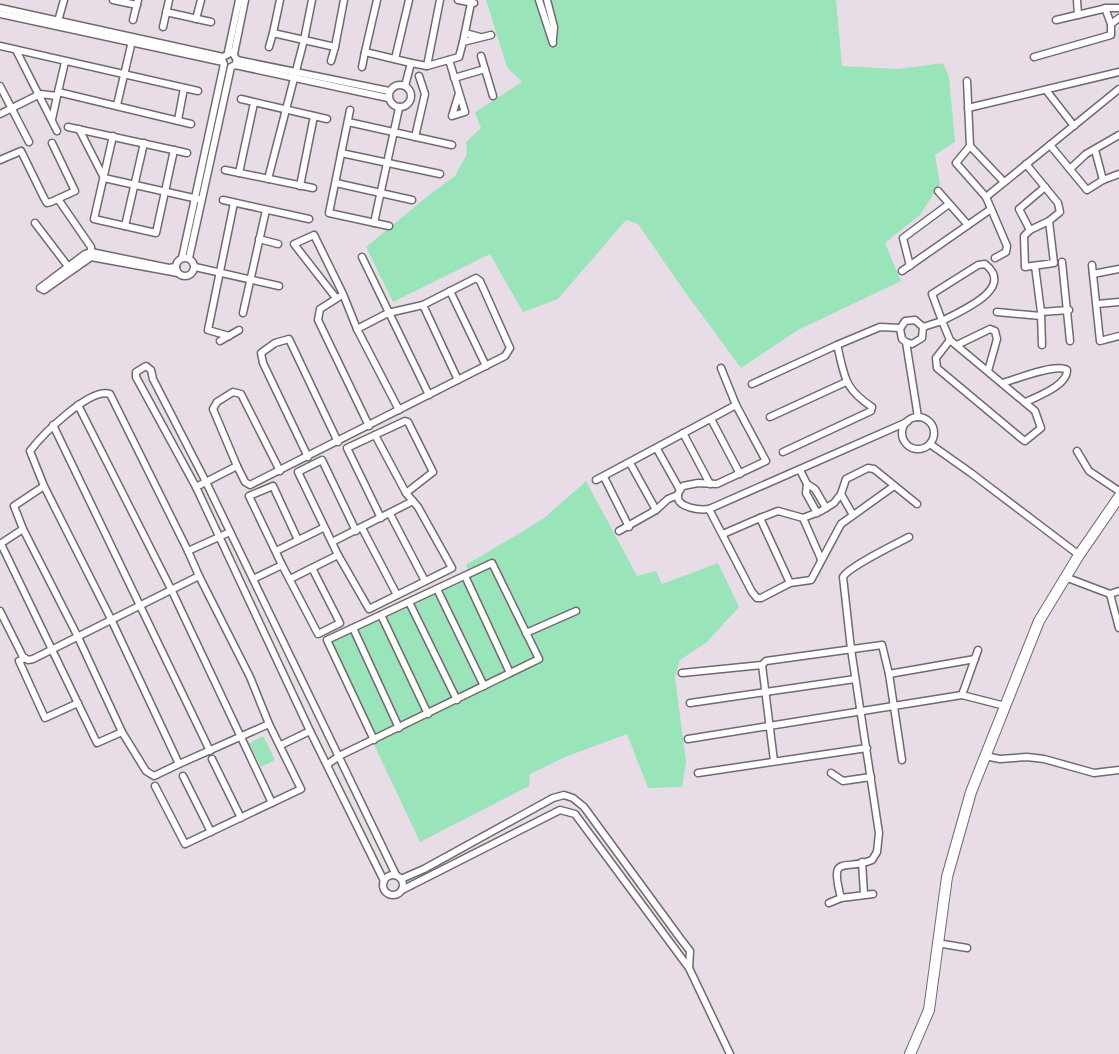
<svg xmlns="http://www.w3.org/2000/svg" width="1119" height="1054" viewBox="0 0 1119 1054" font-family="'Work Sans',sans-serif">
<style>
.green{fill:#99e4b9}
.lines{fill:none;stroke-linecap:round;stroke-linejoin:round}
.street-casing{stroke:#726970;stroke-width:9}
.primary-casing{stroke:#726970;stroke-width:12}
.street{stroke:#fff;stroke-width:6}
.primary{stroke:#fff;stroke-width:10}
</style>
<rect width="100%" height="100%" fill="#e8dde6"/>
<!-- green -->
<g class="green">
<path d="M486,0H836L842,66L898,69L943,63L949,77L955,142L935,155L940,184L920,215L885,243L901,281L798,330L741,368L685,292L638,224L626,220L558,299L523,312L490,254L393,302L366,247L429,195L455,176L467,154L466,142L481,128L475,112L522,82L507,67Z"/>
<path d="M586,481L637,576L656,571L662,584L718,563L739,607L707,642L680,660L675,677L686,762L682,787L648,788L627,734L565,757L530,774L529,786L420,842L327,645L471,578L466,565L543,519Z"/>
<path d="M263,736L275,760L261,767L249,743Z"/>
</g>
<g class="lines">
<!-- street casing -->
<g class="street-casing">
<g id="street">
<path d="M113,0L137,5"/>
<path d="M312,0L304,40L335,47L331,61"/>
<path d="M458,0L474,3"/>
<path d="M539,0L553,43"/>
<path d="M547,0L554,27L553,39"/>
<path d="M1077,0L1078,15"/>
<path d="M0,8L223,57"/>
<path d="M1105,8L1111,24"/>
<path d="M166,12L211,22"/>
<path d="M0,14L223,62"/>
<path d="M196,19L201,0"/>
<path d="M133,20L138,0"/>
<path d="M1056,20L1107,8H1119"/>
<path d="M58,21L64,0"/>
<path d="M163,27L169,0"/>
<path d="M273,33L280,0"/>
<path d="M465,33L480,37"/>
<path d="M463,42L471,3"/>
<path d="M0,46L198,91"/>
<path d="M335,47L344,0"/>
<path d="M16,50L57,131"/>
<path d="M228,52L239,0"/>
<path d="M365,52L377,0"/>
<path d="M234,54L245,0"/>
<path d="M481,56L493,96"/>
<path d="M223,57L232,52L237,60L389,91"/>
<path d="M1034,57L1111,35V24L1119,18"/>
<path d="M395,59L409,0"/>
<path d="M449,60L465,112L452,116L459,93"/>
<path d="M411,63L427,66L459,57L463,42L491,35"/>
<path d="M235,65L388,98"/>
<path d="M427,66L440,0"/>
<path d="M362,67L365,52L411,63L405,86"/>
<path d="M454,78L485,69"/>
<path d="M967,81L970,146L956,163L986,197L1007,246L1006,252L995,258"/>
<circle cx="400" cy="96" r="11"/>
<path d="M0,86L29,142"/>
<path d="M1046,90L1074,126"/>
<path d="M58,92L65,62"/>
<path d="M241,99L327,119"/>
<path d="M117,105L132,41"/>
<path d="M968,108L1119,72"/>
<path d="M350,110L329,213L389,226"/>
<path d="M0,114L40,94L57,96"/>
<path d="M52,119L58,92L191,124"/>
<path d="M178,120L184,88"/>
<path d="M348,122L452,145"/>
<path d="M68,127L187,153"/>
<path d="M79,129L104,178L198,199"/>
<path d="M113,136L94,219L156,233L174,150"/>
<path d="M415,137L425,94L419,76"/>
<path d="M1050,145L1087,190L1103,180L1119,174"/>
<path d="M970,146L1004,182"/>
<path d="M1095,150L1103,180"/>
<path d="M341,153L440,174"/>
<path d="M0,160L21,151L44,198L47,203L51,202L75,191L52,143"/>
<path d="M1026,164L1058,203L1060,212L1049,221L1030,230"/>
<path d="M1070,169L1086,154L1119,135"/>
<path d="M225,170L313,188"/>
<path d="M239,173L254,103"/>
<path d="M268,179L304,40L273,33L269,47"/>
<path d="M336,183L412,200"/>
<path d="M300,186L314,116"/>
<path d="M1045,187L1019,209L1030,230L1024,236L1025,267L1054,263L1049,221"/>
<path d="M938,191L968,225"/>
<path d="M986,197L1119,89"/>
<path d="M58,199L91,247V255"/>
<path d="M223,200L309,219"/>
<path d="M35,223L70,269"/>
<path d="M374,223L399,108"/>
<path d="M125,226L144,143"/>
<path d="M259,239L278,244"/>
<path d="M362,257L429,395"/>
<circle cx="185" cy="267" r="9"/>
<path d="M182,258L224,64L222,60"/>
<path d="M189,258L231,67L235,65L237,60"/>
<path d="M1062,262L1070,341"/>
<path d="M985,264C1017,289 958,312 942,321L932,294L978,265Z"/>
<path d="M1092,265L1100,341L1119,336"/>
<path d="M910,266L903,238L949,204"/>
<path d="M1035,266L1041,312L1069,310"/>
<path d="M176,267L169,268L91,252L85,254L40,288L44,290L91,257L178,273"/>
<path d="M195,267L279,286"/>
<path d="M902,271L991,209"/>
<path d="M1093,274L1119,269"/>
<path d="M450,291L486,366"/>
<path d="M339,297L320,309L318,320L369,426"/>
<path d="M336,298L294,244L314,235L343,294L357,329L399,410"/>
<path d="M1097,304L1119,302"/>
<path d="M423,305L458,380"/>
<path d="M997,312L1041,316"/>
<path d="M243,313L266,210"/>
<path d="M1041,314L1042,345"/>
<path d="M923,327L942,321L950,340L1035,411L1041,428L1025,441L1022,439L937,368L936,358L950,340"/>
<path d="M229,336L208,330L234,203"/>
<path d="M220,341L239,330"/>
<path d="M906,342L912,344L922,338L923,327L915,320L905,321L900,329L902,339L906,342L918,417"/>
<path d="M837,345L880,327L900,328"/>
<path d="M957,345L990,329L995,331L997,339L988,371"/>
<path d="M721,368L736,405L766,461L717,484L698,483L683,486C666,505 695,511 709,509L907,422"/>
<path d="M1003,383C1016,379 1056,363 1067,370C1068,385 1038,396 1026,402"/>
<path d="M752,384L837,345C845,376 843,388 872,407L871,411L783,452"/>
<path d="M78,405L171,589L272,803"/>
<path d="M770,417L846,382"/>
<circle cx="918" cy="433" r="16"/>
<path d="M711,419L740,474"/>
<path d="M53,425L210,751"/>
<path d="M683,433L710,484"/>
<path d="M375,435L406,493"/>
<path d="M930,444L971,473L1079,555"/>
<path d="M657,449L680,490"/>
<path d="M1077,451L1089,471L1119,491"/>
<path d="M308,457L263,363L261,353L275,343L289,339L338,442"/>
<path d="M237,466L213,409L217,402L233,392L241,394L280,471"/>
<path d="M800,470L807,484L806,493L817,513"/>
<path d="M604,477L629,527"/>
<path d="M596,480L736,405"/>
<path d="M807,484L815,489L826,508"/>
<path d="M196,487L237,466L245,482L250,485L505,356L510,348L480,281L476,278L423,305L388,313L357,329"/>
<path d="M841,494L853,515"/>
<path d="M709,509L752,592L757,598H761L790,583L811,580L841,524L894,486"/>
<path d="M656,510L668,499L678,495"/>
<path d="M390,514L425,581"/>
<path d="M760,518L778,511L803,518L821,511L834,503L841,494L846,479L868,468L874,469L917,504"/>
<path d="M803,518L821,559"/>
<path d="M362,528L397,595"/>
<path d="M23,529L78,637L122,732L146,771L154,776L179,764"/>
<path d="M619,531L656,510L630,463"/>
<path d="M723,534L760,518L790,583"/>
<path d="M332,542L413,501"/>
<path d="M0,544L23,529L14,506L44,486"/>
<path d="M1,544L97,743L122,732"/>
<path d="M188,551L110,394C90,387 42,435 30,451L44,486L111,619L179,764L269,724"/>
<path d="M276,551L323,528"/>
<path d="M338,555L369,609L452,568L418,507L406,493L433,472L408,422L405,421L347,448L381,518"/>
<path d="M282,565L318,634L340,623L312,568"/>
<path d="M465,576L510,673"/>
<path d="M1065,577L1110,594L1119,591"/>
<path d="M253,579L282,565L249,496L273,486L298,540"/>
<path d="M290,579L338,555L298,472L322,460L356,531"/>
<path d="M437,589L484,686"/>
<path d="M1110,594L1119,628"/>
<path d="M409,602L457,700"/>
<path d="M0,611L23,657L28,660L33,659L199,576L188,551L230,532"/>
<path d="M381,615L428,714"/>
<path d="M353,628L399,728"/>
<path d="M526,633L576,611"/>
<path d="M25,658L19,661L45,718L78,703"/>
<path d="M762,665L774,761"/>
<path d="M682,673L762,665L766,661L882,645L889,674L902,760"/>
<path d="M889,674L975,659"/>
<path d="M962,695L978,650"/>
<path d="M690,703L855,679"/>
<path d="M688,739L962,695L1005,706"/>
<path d="M281,745L310,731"/>
<path d="M985,756L1000,759L1027,757L1044,759L1094,773L1119,770"/>
<path d="M212,759L241,818"/>
<path d="M328,764L339,756L539,659L492,563L327,640L374,740"/>
<path d="M698,773L867,748"/>
<path d="M831,773L843,781L871,777"/>
<path d="M183,776L211,832"/>
<path d="M155,786L185,844L301,789L269,724L250,677L199,576"/>
<path d="M862,862L864,894"/>
<circle cx="393" cy="885" r="10"/>
<path d="M401,879L424,869L553,798L564,795L573,798L584,807L680,938L690,951L689,968"/>
<path d="M384,881L310,731L196,487L136,377V372L146,366L151,370L153,379L206,482L396,875"/>
<path d="M402,890L560,810L575,814L689,968L730,1054"/>
<path d="M841,898C829,852 844,872 872,860L877,852L879,833L851,649L843,577C848,567 896,544 909,537"/>
<path d="M829,903L841,898L873,894"/>
<path d="M937,943L967,948"/>
</g>
</g>
<!-- primary casing -->
<g class="primary-casing">
<path id="primary" d="M910,1054L929,1010L947,877L971,792L1039,621L1079,555L1119,497"/>
</g>
<!-- street -->
<use href="#street" class="street"/>
<!-- primary -->
<use href="#primary" class="primary"/>
</g>
</svg>
